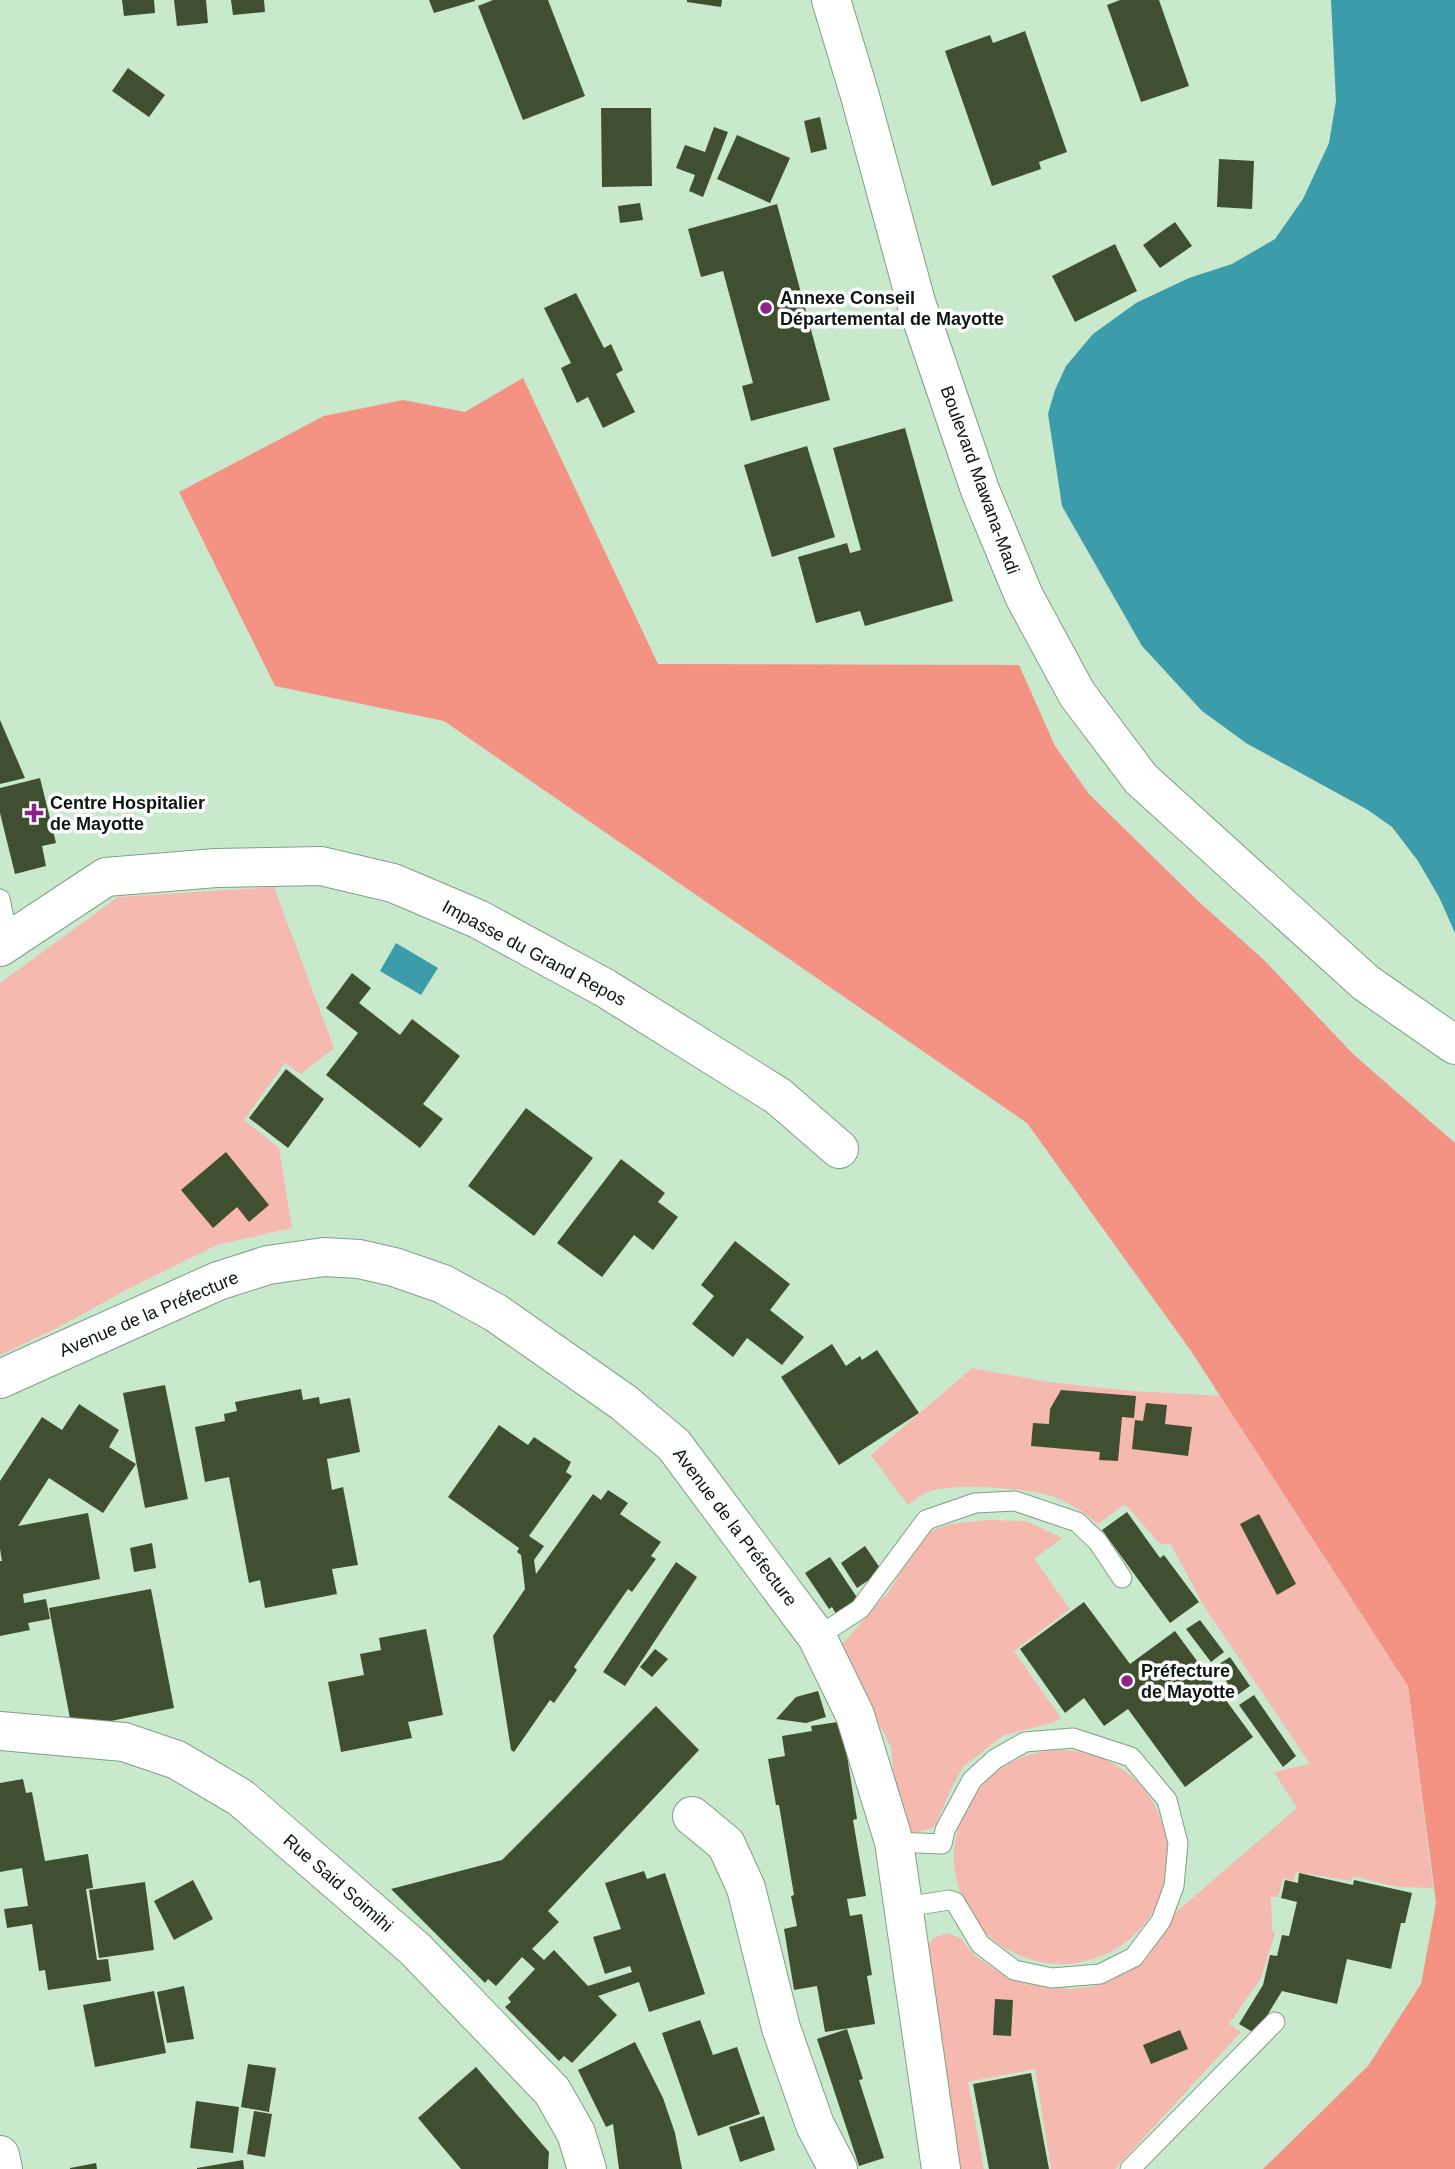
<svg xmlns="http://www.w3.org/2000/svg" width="1455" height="2169" viewBox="0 0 1455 2169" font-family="Helvetica,sans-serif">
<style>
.green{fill:#f5b9af}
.forest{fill:#f49284}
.water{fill:#3d9caa}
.building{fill:#414f31}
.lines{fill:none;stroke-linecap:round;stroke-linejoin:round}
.service-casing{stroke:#819f85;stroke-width:21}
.minor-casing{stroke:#819f85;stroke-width:40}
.tertiary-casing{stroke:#819f85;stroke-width:40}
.primary-casing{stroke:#819f85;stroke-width:40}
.service{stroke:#fff;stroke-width:19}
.minor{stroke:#fff;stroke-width:38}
.tertiary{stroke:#fff;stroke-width:38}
.primary{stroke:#fff;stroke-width:38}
.poi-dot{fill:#8b2388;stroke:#fff;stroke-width:2.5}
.labels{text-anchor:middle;stroke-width:7;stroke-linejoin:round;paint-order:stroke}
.poi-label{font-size:18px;font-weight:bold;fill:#0b170d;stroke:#fff;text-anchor:start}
.street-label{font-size:18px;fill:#0b170d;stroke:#fff}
</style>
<rect width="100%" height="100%" fill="#c9e9cd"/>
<!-- green -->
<g class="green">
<path d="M274,887L334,1048L301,1074L285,1063L244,1120L279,1148L292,1228L217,1245L128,1289L61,1326L0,1355V983L118,897Z"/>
<path d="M972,1368L1048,1382L1132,1391L1220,1396L1408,1686L1433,1888L1398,1887L1353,1876L1351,1881L1296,1872L1293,1881L1283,1878L1278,1897H1271L1272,1930L1275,1933L1261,1978L1229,2024L1241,2032L1115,2169H1051L1035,2069L968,2082L984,2169H959L923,1950L934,1938L948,1933L960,1938L974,1955L1011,1980L1069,1989L1095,1986L1121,1974L1145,1956L1175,1913L1297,1808L1274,1772L1310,1764L1204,1606L1170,1543L1161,1545L1125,1504L1098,1524C1084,1513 1068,1501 1051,1496C1025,1488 957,1483 931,1491C923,1493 915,1500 908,1505L871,1455Z"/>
<path d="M986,1520L1026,1521L1062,1538L1034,1559L1070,1609L1014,1651L1061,1718L1052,1723L1004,1735L963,1767L950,1791L936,1824L930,1829L909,1834L897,1818L891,1747L840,1647L890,1590L924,1533L951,1524Z"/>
<circle cx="1061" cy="1857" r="107"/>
</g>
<!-- forest -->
<path class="forest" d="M523,378L658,664L1019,665L1055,746L1089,794L1198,901L1264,960L1353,1054L1455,1143V2169H1263L1368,2066L1421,1984L1436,1903L1408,1686L1191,1351L1027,1123L444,721L275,686L179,492L324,416L403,400L465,412Z"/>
<!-- water -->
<g class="water">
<path d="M1331,0H1455V933L1439,897L1418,861L1392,827L1368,810L1246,743L1202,711L1142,646L1062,506L1048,414L1055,390L1066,366L1093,334L1136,303L1189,278L1232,264L1275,239L1303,199L1329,143L1336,101Z"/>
<path d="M396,943L438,968L421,995L380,971Z"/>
</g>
<!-- building -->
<g class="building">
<path d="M122,0H154L155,13L124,16Z"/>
<path d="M174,0H206L208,23L177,26Z"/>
<path d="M231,0H264L265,12L233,15Z"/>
<path d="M429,0H475V1L434,13Z"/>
<path d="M493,0H548L585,96L523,120L478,6Z"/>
<path d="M687,0H722L721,7L687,2Z"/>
<path d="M1120,0H1159L1189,86L1141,102L1107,5Z"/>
<path d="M1025,31L1067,152L1039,162L1041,169L992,186L945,51L990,35L993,43Z"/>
<path d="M128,68L165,95L149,117L112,91Z"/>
<path d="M601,108H651L652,186L602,187Z"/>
<path d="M820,117L827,149L811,153L804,121Z"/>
<path d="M714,127L728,132L703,197L689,191L695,175L676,168L685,145L705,152Z"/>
<path d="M737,135L790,158L770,203L717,179Z"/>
<path d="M1219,159L1254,161L1252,209L1217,207Z"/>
<path d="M640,203L643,220L620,223L618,206Z"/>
<path d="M777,204L830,400L751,421L742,386L753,383L723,271L701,277L688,229Z"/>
<path d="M1175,222L1192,246L1160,268L1143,245Z"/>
<path d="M1115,244L1137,291L1075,322L1052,276Z"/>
<path d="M576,293L604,348L611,344L623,370L616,374L635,412L603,428L588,397L577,403L561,368L571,363L544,308Z"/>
<path d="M905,428L953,601L865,626L860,611L816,623L798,557L847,543L850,553L861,550L833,448Z"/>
<path d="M807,446L835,537L772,557L744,465Z"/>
<path d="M0,720L25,778L0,784Z"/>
<path d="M40,778L56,843L42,846L46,866L15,874L0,813V788Z"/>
<path d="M352,973L371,988L359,1003L400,1035L412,1019L460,1056L423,1104L443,1119L420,1148L326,1075L358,1033L326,1008Z"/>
<path d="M286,1069L324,1099L288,1148L249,1118Z"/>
<path d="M526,1108L593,1158L534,1236L468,1186Z"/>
<path d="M226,1152L269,1205L249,1222L237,1207L213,1228L181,1190Z"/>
<path d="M621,1159L665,1193L658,1202L678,1217L653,1250L634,1235L602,1277L557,1243Z"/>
<path d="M735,1241L790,1284L770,1310L804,1337L782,1365L747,1338L733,1357L692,1324L714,1296L701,1285Z"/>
<path d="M832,1344L846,1366L860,1356L862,1360L877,1350L919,1413L839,1465L781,1377Z"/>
<path d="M165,1385L188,1499L145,1508L123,1393Z"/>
<path d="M301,1389L303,1400L319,1397L320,1404L350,1398L360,1452L327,1459L332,1490L343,1487L358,1565L332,1569L337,1594L265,1608L260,1580L249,1583L229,1477L205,1482L195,1427L225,1421L224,1414L237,1411L235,1402Z"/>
<path d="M1061,1390L1136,1396L1134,1418L1122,1417L1118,1461L1099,1460L1100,1452L1031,1446L1033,1423L1049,1424L1050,1409Z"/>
<path d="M1146,1403L1167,1405L1165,1424L1192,1427L1188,1456L1132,1449L1135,1420L1143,1421Z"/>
<path d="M79,1404L119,1430L109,1447L136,1464L103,1513L49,1478L18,1526L88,1513L100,1579L23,1594L24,1603L46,1599L50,1619L28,1623L30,1630L0,1636V1561H2L0,1549V1481L42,1417L62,1430Z"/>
<path d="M499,1425L528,1445L534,1437L571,1462L566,1472L572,1476L529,1536L544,1546L534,1560L536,1574L593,1494L601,1500L608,1490L628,1503L620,1514L661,1542L651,1556L656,1559L632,1592L628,1589L574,1667L577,1670L554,1703L550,1700L514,1752L511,1750L493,1636L525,1589L521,1555L517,1552L519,1548L448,1497Z"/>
<path d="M1127,1512L1160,1558L1164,1555L1199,1602L1170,1623L1102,1530Z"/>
<path d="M1259,1514L1296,1584L1277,1595L1240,1524Z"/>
<path d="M152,1543L156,1568L134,1572L130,1548Z"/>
<path d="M865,1546L882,1571L857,1588L841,1563Z"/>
<path d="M830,1557L858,1599L836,1614L832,1607L829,1609L805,1573Z"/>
<path d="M676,1562L697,1577L625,1686L603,1672Z"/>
<path d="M151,1589L174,1708L72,1729L49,1608Z"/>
<path d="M1084,1602L1130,1664L1175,1631L1253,1737L1185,1787L1128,1709L1104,1726L1084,1698L1065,1713L1020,1649Z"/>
<path d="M1200,1620L1224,1652L1211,1662L1186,1629Z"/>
<path d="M426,1629L443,1715L408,1722L412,1738L341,1752L328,1682L364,1675L360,1654L381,1650L379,1638Z"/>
<path d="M655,1649L668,1659L652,1677L640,1667Z"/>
<path d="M1230,1657L1250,1686L1236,1696L1216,1666Z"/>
<path d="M818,1691L826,1717L806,1723L776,1719L796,1697Z"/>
<path d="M1254,1695L1296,1756L1283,1767L1239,1705Z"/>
<path d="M656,1706L699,1750L548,1911L559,1922L532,1949L544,1960L554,1950L588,1986L632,1972L630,1966L605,1974L593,1937L621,1929L605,1883L644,1871L647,1879L665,1873L705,1994L649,2012L639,1982L598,1996L617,2015L572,2063L564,2056L559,2061L505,2007L511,2002L508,1998L535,1969L522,1957L496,1986L488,1979L485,1983L391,1889L502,1860Z"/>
<path d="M851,1720L846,1749L857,1819L853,1820L866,1896L847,1899L850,1916L862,1914L872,1975L867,1976L875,2024L825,2032L817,1986L794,1990L784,1929L797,1926L791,1896L794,1895L779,1805H776L768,1759L785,1756L782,1736L812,1731L811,1726Z"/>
<path d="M23,1779L26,1793L32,1792L45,1861L88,1854L93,1888L86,1889L97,1960L108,1959L111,1981L48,1990L45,1970L39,1971L32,1924L7,1928L4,1909L28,1906L22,1868L0,1872V1783Z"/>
<path d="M1299,1873L1353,1885L1354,1880L1412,1893L1405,1923H1401L1391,1969L1347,1959L1337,2004L1282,1991L1256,2034L1239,2024L1263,1985L1270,1955L1277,1956L1282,1935L1289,1936L1297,1902L1281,1898L1285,1880L1298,1883Z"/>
<path d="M193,1880L213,1919L174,1940L154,1901Z"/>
<path d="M145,1882L154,1950L99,1958L89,1890Z"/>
<path d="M184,1986L194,2039L167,2043L157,1992Z"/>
<path d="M154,1991L166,2053L95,2067L83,2005Z"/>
<path d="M995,1999L1013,2000L1011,2036L993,2035Z"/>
<path d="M700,2020L713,2055L737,2047L760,2114L698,2136L662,2033Z"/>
<path d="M847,2029L863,2079L859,2080L884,2158L859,2166L817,2039Z"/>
<path d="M1180,2030L1188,2049L1151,2064L1143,2045Z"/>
<path d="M635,2042L663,2098L675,2133L682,2169H619L613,2124L606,2127L578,2070Z"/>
<path d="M248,2064L276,2068L269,2112L241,2107Z"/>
<path d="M476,2067L549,2152L548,2169H461L418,2118Z"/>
<path d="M1031,2073L1049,2169H989L973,2084Z"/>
<path d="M196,2101L239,2107L233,2153L190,2148Z"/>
<path d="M254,2111L272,2114L265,2157L247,2154Z"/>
<path d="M764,2116L775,2150L740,2162L729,2127Z"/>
<path d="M243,2160L244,2169H197V2168Z"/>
<path d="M96,2163L97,2169H70V2168Z"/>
</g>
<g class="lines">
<!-- service casing -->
<g class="service-casing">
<g id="service">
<path d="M0,899L9,941"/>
<path d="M817,1637L860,1609L926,1520L975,1503L1015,1501L1077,1522L1098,1542L1122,1578"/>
<path d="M894,1842L942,1844L945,1830L972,1780L995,1759L1025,1742L1073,1738L1131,1757L1167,1800L1178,1843L1174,1886L1161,1921L1134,1957L1100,1974L1052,1978L1014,1970L980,1944L955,1902L949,1900L905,1907"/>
<path d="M1130,2169L1275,2022"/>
</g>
</g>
<!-- minor casing -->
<g class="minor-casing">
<g id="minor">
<path d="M0,947L106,877L216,868L321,866L393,883L478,919L605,988L778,1096L839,1149"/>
<path d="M0,1379L218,1281L268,1265L324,1257L359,1259L394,1267L443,1284L496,1313L623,1402L674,1445L817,1637L855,1715L894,1842L941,2169"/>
<path d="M0,1731L124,1742L177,1760L241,1798L415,1949L552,2091L576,2133L587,2169"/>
<path d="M692,1816L726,1844L746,1888L781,2028L815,2125L838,2169"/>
</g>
</g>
<!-- tertiary casing -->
<g class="tertiary-casing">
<path id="tertiary" d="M0,2155L3,2169"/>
</g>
<!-- primary casing -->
<g class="primary-casing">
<path id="primary" d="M831,0L860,96L916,302L980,490L1024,596L1077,694L1141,779L1366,983L1455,1045"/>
</g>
<!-- service -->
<use href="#service" class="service"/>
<!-- minor -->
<use href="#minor" class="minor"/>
<!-- tertiary -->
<use href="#tertiary" class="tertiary"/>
<!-- primary -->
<use href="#primary" class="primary"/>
</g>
<!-- markers -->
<g class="poi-dot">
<circle cx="766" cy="308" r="7"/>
<path d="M30.5 802.5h7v7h7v7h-7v7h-7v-7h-7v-7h7z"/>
<circle cx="1127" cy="1681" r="7"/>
</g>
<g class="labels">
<!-- poi labels -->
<g class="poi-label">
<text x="780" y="304">Annexe Conseil<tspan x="780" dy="21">Départemental de Mayotte</tspan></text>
<text x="50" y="809">Centre Hospitalier<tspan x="50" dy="21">de Mayotte</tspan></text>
<text x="1141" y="1677">Préfecture<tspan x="1141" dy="21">de Mayotte</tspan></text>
</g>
<!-- street labels -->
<g class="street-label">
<text transform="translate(980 480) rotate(70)" y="6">Boulevard Mawana-Madi</text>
<text transform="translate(534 953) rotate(28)" y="6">Impasse du Grand Repos</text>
<text transform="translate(149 1314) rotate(-23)" y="6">Avenue de la Préfecture</text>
<text transform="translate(735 1527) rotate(53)" y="6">Avenue de la Préfecture</text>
<text transform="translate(338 1883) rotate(41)" y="6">Rue Said Soimihi</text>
</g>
</g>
</svg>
